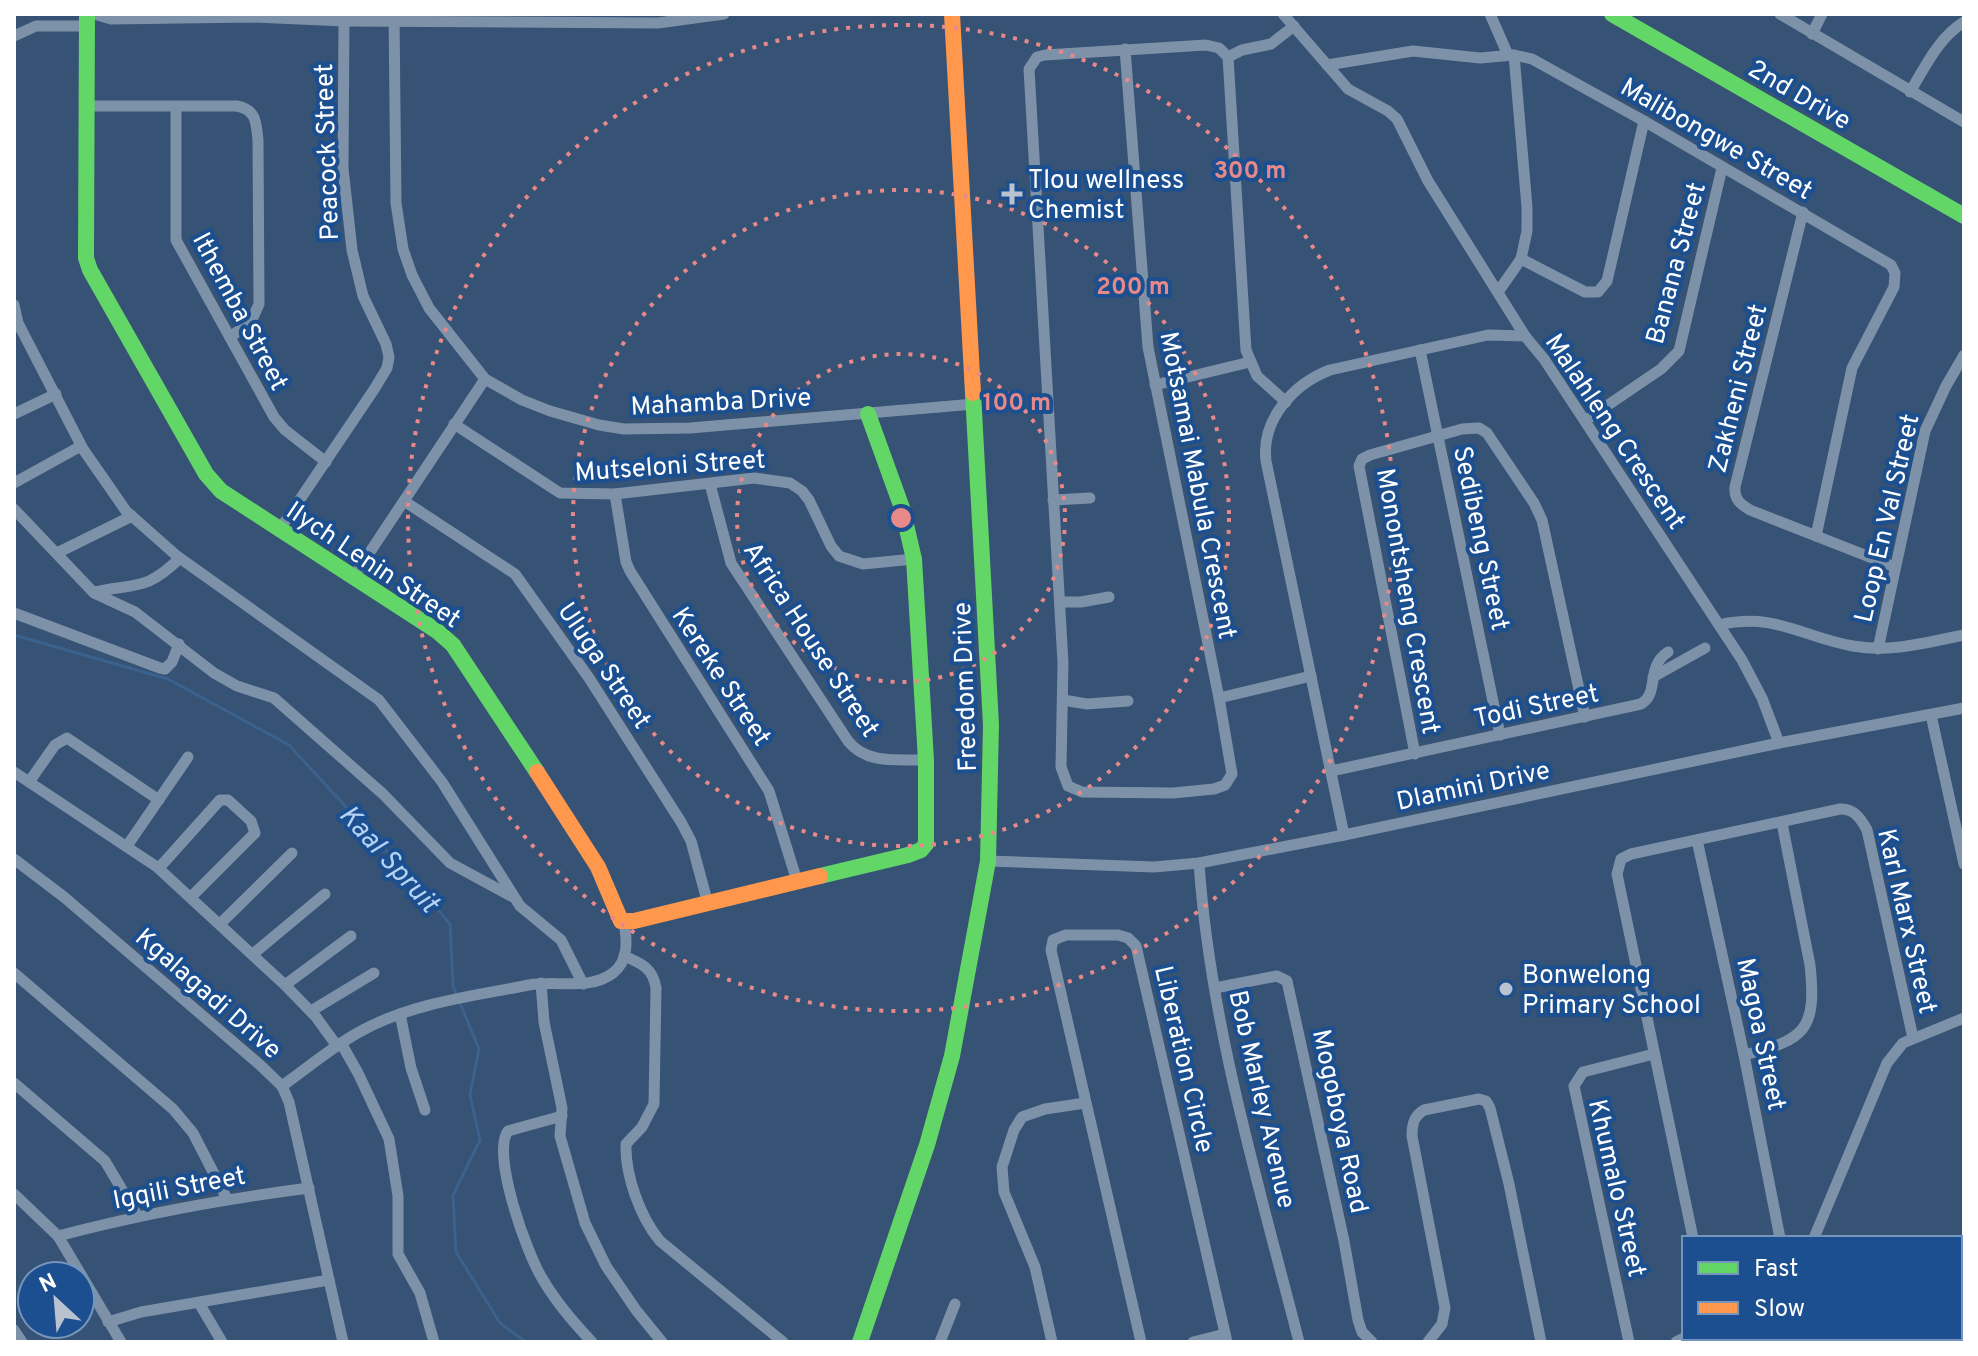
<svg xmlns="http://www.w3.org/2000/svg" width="1978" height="1356" viewBox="0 0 1978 1356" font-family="Overpass,sans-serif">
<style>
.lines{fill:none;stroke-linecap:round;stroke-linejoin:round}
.stream{stroke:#3b618d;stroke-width:3}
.street{stroke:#7d92a8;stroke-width:11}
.fast{stroke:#63d668;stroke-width:16}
.slow{stroke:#ff974d;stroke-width:16}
.ring{fill:none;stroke:#e88989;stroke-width:4;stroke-dasharray:4 8}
.poi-dot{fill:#b9c2ce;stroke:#1b4f8f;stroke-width:3}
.labels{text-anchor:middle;stroke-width:8;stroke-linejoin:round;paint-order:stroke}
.street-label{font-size:26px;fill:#fff;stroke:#1b4f8f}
.poi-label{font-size:26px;fill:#fff;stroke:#1b4f8f;text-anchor:start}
.water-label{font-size:28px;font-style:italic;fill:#b5d3f5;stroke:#1b4f8f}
.centre{fill:#e88989;stroke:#1b4f8f;stroke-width:4}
.ring-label{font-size:24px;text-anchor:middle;font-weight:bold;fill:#e88989;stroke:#1b4f8f;stroke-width:8;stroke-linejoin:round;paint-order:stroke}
</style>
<rect width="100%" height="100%" fill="#365274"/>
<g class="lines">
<!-- stream -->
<g class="stream">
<path d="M14,635L168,679L289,745L404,870L450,924L453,986L457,996"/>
<path d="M460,1003L479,1049L470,1095L480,1140L453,1195L456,1252L500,1323L526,1342"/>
</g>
<!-- street -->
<g class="street">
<path d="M94,14L111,19L253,17L344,21L658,23L724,14"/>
<path d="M394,14L396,203L403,249L412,275L429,308L485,379L522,400L550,411L599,425L624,429L690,428L975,404"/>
<path d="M1283,14L1348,89L1388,111L1397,119L1428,181L1525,336"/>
<path d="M1490,14L1508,55"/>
<path d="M1780,14L1964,122"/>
<path d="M1812,34L1822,14"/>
<path d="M14,36L36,26H85"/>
<path d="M1125,49L1148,347L1219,698L1232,774L1225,785L1214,789L1173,793L1082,792L1068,786L1061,767L1063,663L1029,69L1037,57L1045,55L1206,45L1219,48L1228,57"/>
<path d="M1514,55L1527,207V231L1521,259L1585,292H1598L1607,281L1644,121"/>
<path d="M1228,57L1246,350L1257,376L1286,402"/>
<path d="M1228,57L1242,50L1271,44L1294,26"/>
<path d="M1327,65L1413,51L1480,58L1514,55L1532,59L1644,121L1891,265L1895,273L1894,287L1852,368L1816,536"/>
<path d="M1910,92C1925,67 1939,37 1964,22"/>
<path d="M85,106H237C257,110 256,123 258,140L259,304L251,322L230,337"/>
<path d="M176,107V240L274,417L285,430L326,462"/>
<path d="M1803,212L1735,487C1734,499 1740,504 1750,510L1895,567"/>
<path d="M1498,292L1521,259"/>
<path d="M14,305L18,323L83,449L126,511L177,556L379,700L442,782L520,906L561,940L583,984"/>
<path d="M1420,350L1500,735"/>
<path d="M1155,385L1250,362"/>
<path d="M14,414L56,394"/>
<path d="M1586,420L1661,369L1679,351L1722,168"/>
<path d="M454,424L560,493L615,494L754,478L790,483L802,491L809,500L831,546L839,556L863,564L914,559"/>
<path d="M14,483L81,446"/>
<path d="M710,484L731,563L848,741C867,765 898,759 926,760"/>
<path d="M615,494L626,562L630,571L769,791L797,881"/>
<path d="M1053,500L1090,498"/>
<path d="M404,501L515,574L589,678L681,822L691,841L708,904"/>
<path d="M14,509L94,593L135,612L214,673L237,686L274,698L383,794L450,863L513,897"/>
<path d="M280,529L375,388L387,368L389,357L386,344L363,296L352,250L343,168L344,21"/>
<path d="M57,553L132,516"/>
<path d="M354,576L485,379"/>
<path d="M95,592C137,583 146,591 180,558"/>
<path d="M1060,602H1081L1109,597"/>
<path d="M14,613L160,668L165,669L172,662L179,644"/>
<path d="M1719,625C1775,612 1802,637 1853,646C1890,653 1928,642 1964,635"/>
<path d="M1878,649L1925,431L1946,386L1964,355"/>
<path d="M1653,677L1705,648"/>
<path d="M1219,698L1311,676"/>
<path d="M1063,700L1087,704L1128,701"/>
<path d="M1931,715L1964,864"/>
<path d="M1415,754L1359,466L1362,459L1370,455L1462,429L1479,428L1487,433L1534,503L1542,520L1585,717"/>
<path d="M1331,771L1641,704C1660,693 1645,667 1668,652"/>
<path d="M14,772L157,867L285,985L316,1017L337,1046"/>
<path d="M29,782L55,745L67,738L159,800"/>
<path d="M1344,835L1266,461C1261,420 1293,384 1330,370L1488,335L1525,336L1544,359L1742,660L1762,698L1779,743"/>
<path d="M1697,840L1744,1055L1780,1238"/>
<path d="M127,846L188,757"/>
<path d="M14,859L64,897L259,1064L282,1086L289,1102L343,1342"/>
<path d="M988,861L1154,867L1199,863L1344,835L1779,743L1964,708"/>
<path d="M1199,863C1210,1025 1259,1185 1299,1342"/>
<path d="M159,868L220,800H228L251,821L255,833L191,897"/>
<path d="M221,923L292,853"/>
<path d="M253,954L325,894"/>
<path d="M624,956C641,963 653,968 656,988L654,1104L642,1127L626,1144C625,1175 640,1217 660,1241L783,1342"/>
<path d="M14,973L173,1109L193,1133L227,1199"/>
<path d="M541,983L544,1022L562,1108L560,1136L585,1223L606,1266L636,1310L662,1342"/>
<path d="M285,985L351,936"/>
<path d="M1215,988L1277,976L1287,981L1344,1241L1358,1320L1362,1332L1372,1342"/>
<path d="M311,1011L374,973"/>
<path d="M400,1014L411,1068L425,1110"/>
<path d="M341,1043L358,1073L389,1139L398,1196V1254L420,1293L434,1342"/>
<path d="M1744,1055C1805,1040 1817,1030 1810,965L1782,823"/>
<path d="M14,1083L105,1161L137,1215"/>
<path d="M282,1086C309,1067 334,1045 363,1030C413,1003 474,996 529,985C557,980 589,991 613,973C629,961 627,939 624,922"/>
<path d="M562,1116L508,1131C491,1154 527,1254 542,1278C555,1301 574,1323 592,1342"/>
<path d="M14,1194L58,1236L121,1342"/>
<path d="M58,1236C141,1214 224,1199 309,1188"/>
<path d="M1693,1238L1617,874L1621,859L1631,854L1840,809C1854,808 1861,819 1867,830L1913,1038"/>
<path d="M1814,1238L1887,1063L1903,1043L1964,1018"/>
<path d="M199,1303L222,1342"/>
<path d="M108,1322L141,1312L329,1280"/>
<path d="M14,1330L22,1342"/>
<path d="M940,1342L955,1304"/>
<path d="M1052,1342L1035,1267L1004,1192L1002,1167L1014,1130L1022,1117L1045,1109L1085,1103"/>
<path d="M1141,1342L1051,950L1053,940L1066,935H1118L1128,938L1136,946L1227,1342"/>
<path d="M1193,1342L1225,1334"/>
<path d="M1428,1342L1442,1324L1445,1308L1412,1136C1412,1124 1414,1116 1424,1110L1479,1099L1486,1101L1490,1108L1509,1184L1541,1342"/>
<path d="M1629,1342L1574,1086L1583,1072L1654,1054"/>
<path d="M1676,1342L1684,1338"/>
</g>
<!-- fast -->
<g class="fast">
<path d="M87,14L86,258L90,270L206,474L221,491L437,631L453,645L537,772"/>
<path d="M1612,14L1964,216"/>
<path d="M820,876L908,855L921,850L926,844V760L914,559L902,508L868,414"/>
<path d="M860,1342L927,1145L952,1056L988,861L991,725L973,393"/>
</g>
<!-- slow -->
<g class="slow">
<path d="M952,14L973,393"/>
<path d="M537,772L598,867L621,921H634L820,876"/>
</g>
</g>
<!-- distance rings -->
<g class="ring">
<circle cx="901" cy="518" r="164"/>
<circle cx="901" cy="518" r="328"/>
<circle cx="901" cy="518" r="493"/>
</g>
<!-- markers -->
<g class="poi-dot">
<path d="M1008 182h8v8h8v8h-8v8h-8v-8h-8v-8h8z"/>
<circle cx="1506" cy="989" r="8"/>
</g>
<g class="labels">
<!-- street labels -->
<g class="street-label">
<text transform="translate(1800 94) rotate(30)" y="9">2nd Drive</text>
<text transform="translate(1717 138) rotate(30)" y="9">Malibongwe Street</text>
<text transform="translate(326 152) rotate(-92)" y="9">Peacock Street</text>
<text transform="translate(1675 263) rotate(-75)" y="9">Banana Street</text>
<text transform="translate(241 311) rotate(62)" y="9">Ithemba Street</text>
<text transform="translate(1737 388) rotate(-76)" y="9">Zakheni Street</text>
<text transform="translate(721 401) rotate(-3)" y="9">Mahamba Drive</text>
<text transform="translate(1616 431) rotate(56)" y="9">Malahleng Crescent</text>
<text transform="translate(670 465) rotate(-4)" y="9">Mutseloni Street</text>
<text transform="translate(1199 485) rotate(79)" y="9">Motsamai Mabula Crescent</text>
<text transform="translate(1886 518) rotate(-77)" y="9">Loop En Val Street</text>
<text transform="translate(1482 538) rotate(78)" y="9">Sedibeng Street</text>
<text transform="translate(374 564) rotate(34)" y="9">Ilych Lenin Street</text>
<text transform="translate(1409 601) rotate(80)" y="9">Monontsheng Crescent</text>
<text transform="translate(812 639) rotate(57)" y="9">Africa House Street</text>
<text transform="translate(605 665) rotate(56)" y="9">Uluga Street</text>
<text transform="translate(722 676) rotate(57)" y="9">Kereke Street</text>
<text transform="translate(964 687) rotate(-92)" y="9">Freedom Drive</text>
<text transform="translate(1536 705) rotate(-12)" y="9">Todi Street</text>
<text transform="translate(1473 785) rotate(-12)" y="9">Dlamini Drive</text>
<text transform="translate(1908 921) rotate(77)" y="9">Karl Marx Street</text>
<text transform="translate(209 993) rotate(41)" y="9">Kgalagadi Drive</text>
<text transform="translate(1762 1034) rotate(78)" y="9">Magoa Street</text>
<text transform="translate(1185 1059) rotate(77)" y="9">Liberation Circle</text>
<text transform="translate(1263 1099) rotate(77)" y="9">Bob Marley Avenue</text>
<text transform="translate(1341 1121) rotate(78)" y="9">Mogoboya Road</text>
<text transform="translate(179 1187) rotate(-11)" y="9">Igqili Street</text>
<text transform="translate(1618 1188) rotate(77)" y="9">Khumalo Street</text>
</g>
<!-- poi labels -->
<g class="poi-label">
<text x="1028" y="188">Tlou wellness<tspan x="1028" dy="30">Chemist</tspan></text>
<text x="1522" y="983">Bonwelong<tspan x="1522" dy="30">Primary School</tspan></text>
</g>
<!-- water labels -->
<g class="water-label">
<text transform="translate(390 858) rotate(48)" y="10">Kaal Spruit</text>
</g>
</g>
<circle cx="901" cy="518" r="12" class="centre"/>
<g class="ring-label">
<text x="1250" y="178">300 m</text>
<text x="1133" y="294">200 m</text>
<text x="1017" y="410">100 m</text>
</g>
<!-- border -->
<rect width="1978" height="1356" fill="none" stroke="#ffffff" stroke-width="32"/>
<!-- legend -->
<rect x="1682" y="1236" width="280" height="104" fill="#1b4f8f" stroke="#7695bc" stroke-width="2"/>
<rect x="1698" y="1262" width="40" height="12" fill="#63d668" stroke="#7695bc" stroke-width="2"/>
<text x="1754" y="1276" font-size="24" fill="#ffffff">Fast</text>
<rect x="1698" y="1302" width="40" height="12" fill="#ff974d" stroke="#7695bc" stroke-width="2"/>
<text x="1754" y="1316" font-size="24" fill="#ffffff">Slow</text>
<!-- north arrow -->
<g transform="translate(56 1300) rotate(334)"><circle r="38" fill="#1b4f8f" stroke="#7695bc" stroke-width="2"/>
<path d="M0-6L14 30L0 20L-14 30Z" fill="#b9c2ce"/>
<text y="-12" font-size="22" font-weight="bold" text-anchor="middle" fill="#ffffff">N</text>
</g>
</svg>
